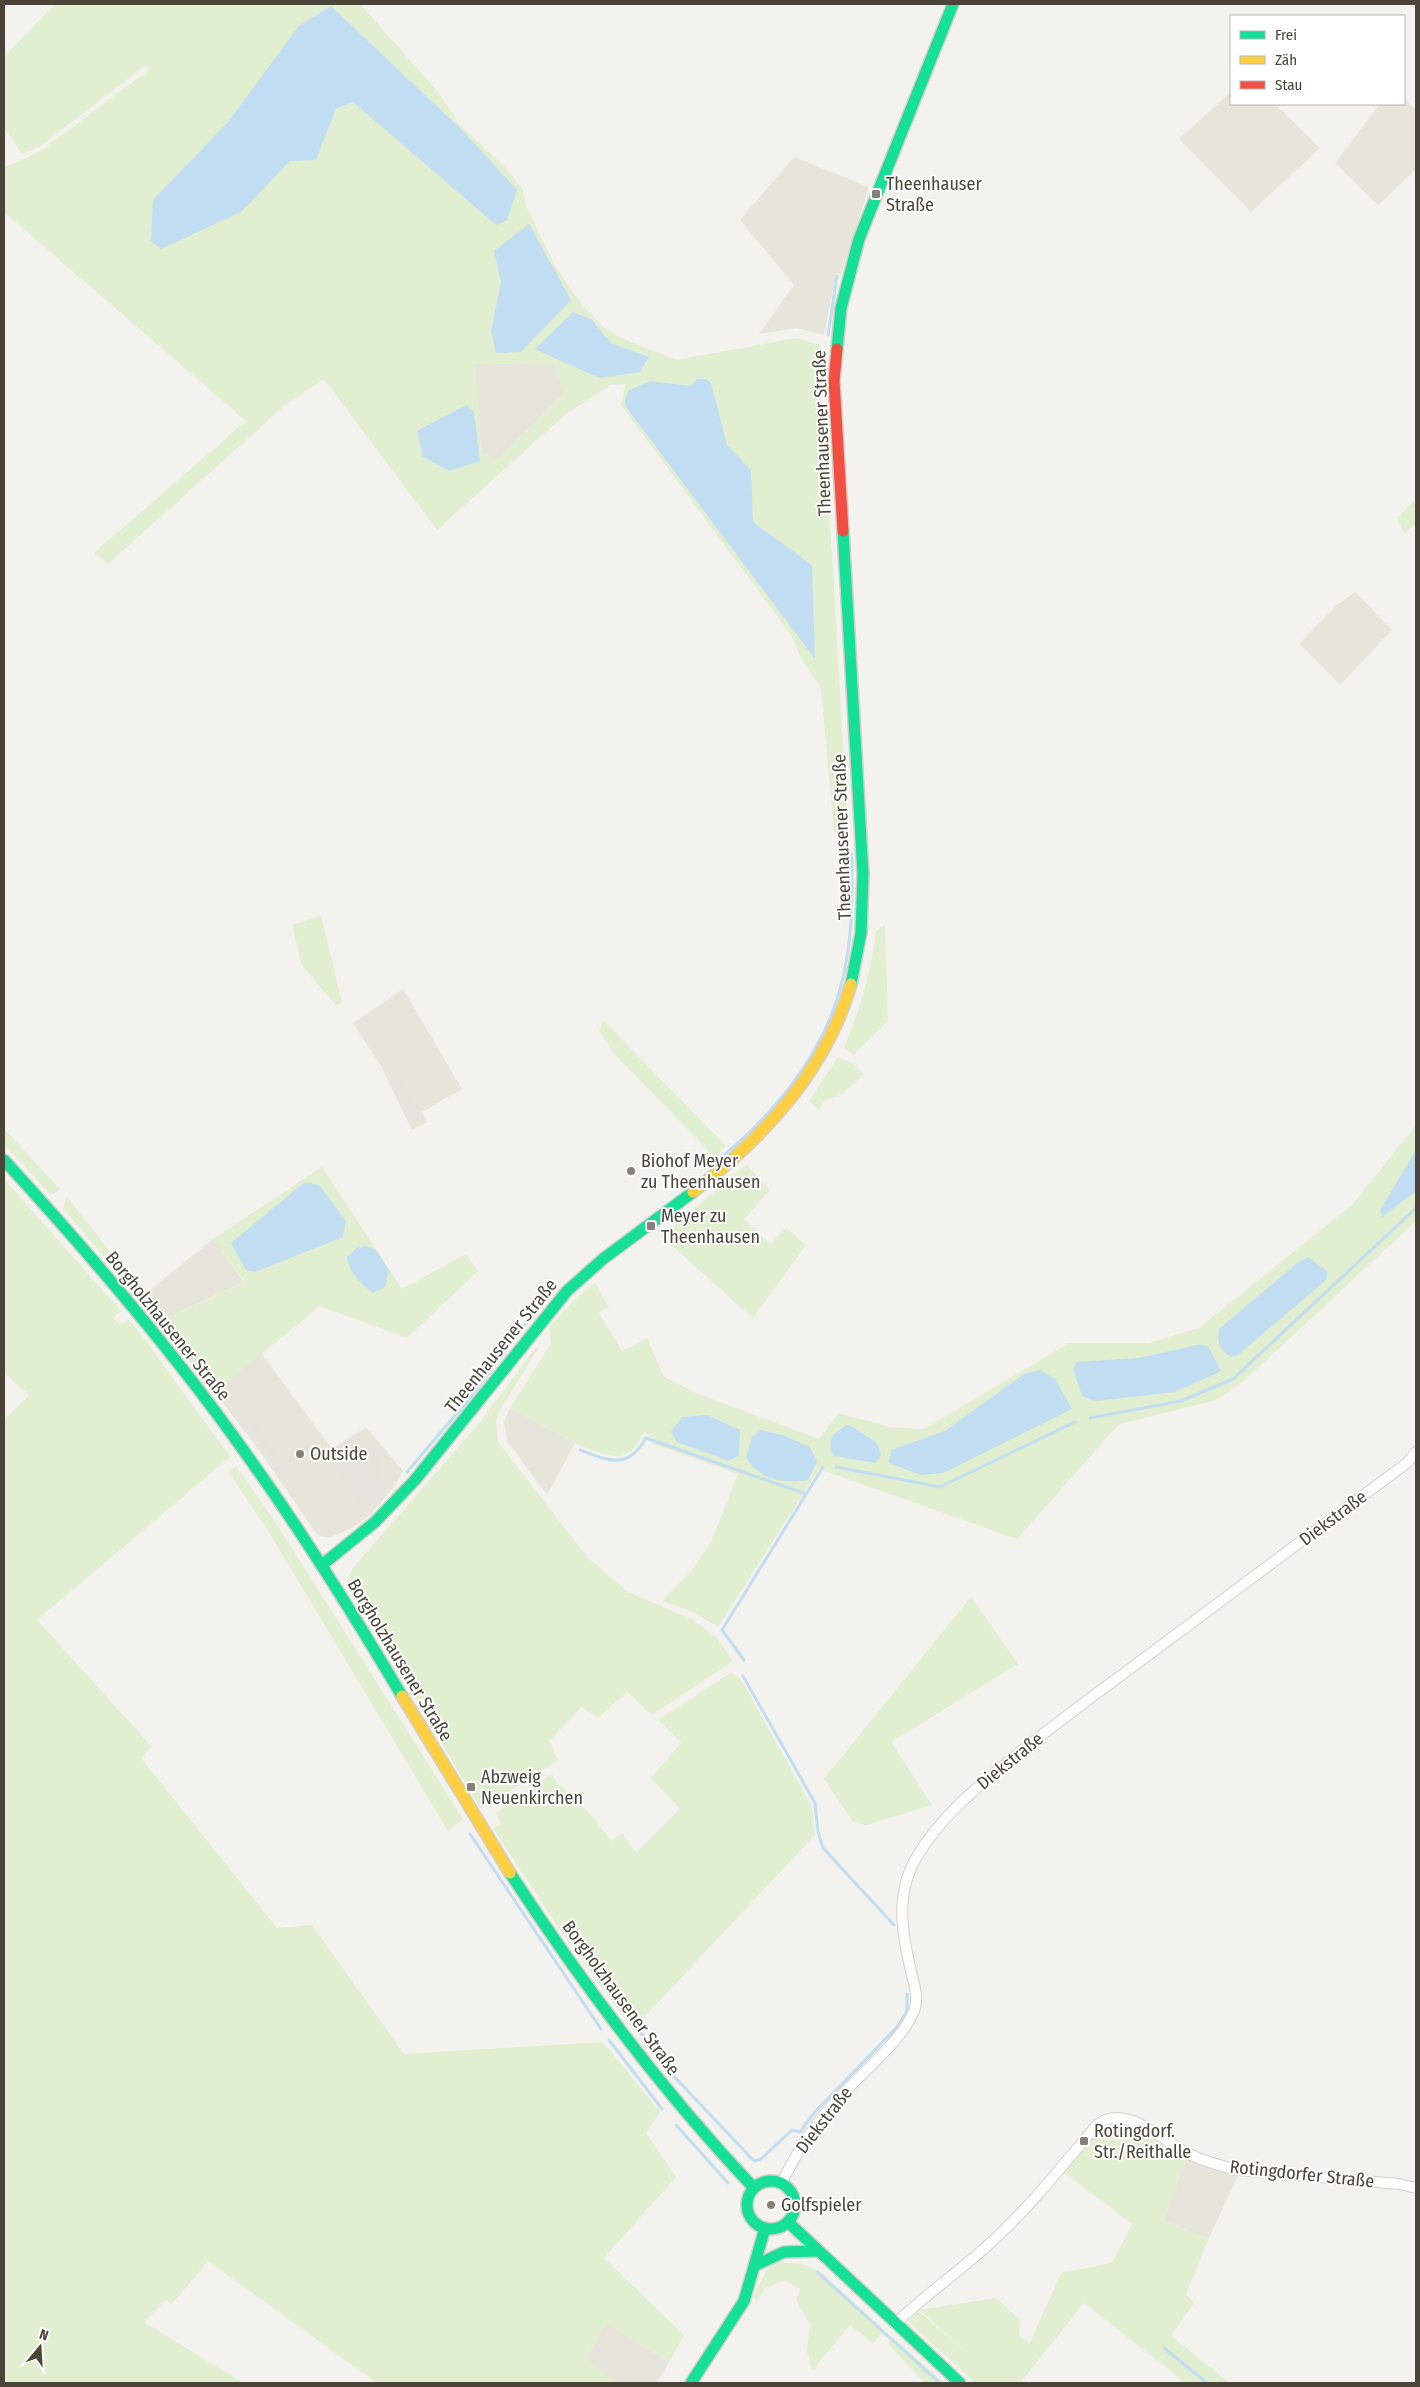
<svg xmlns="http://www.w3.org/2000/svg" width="1420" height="2387" viewBox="0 0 1420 2387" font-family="'Fira Sans Condensed',sans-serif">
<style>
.residential{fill:#e7e4dc}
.green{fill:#e1eecf;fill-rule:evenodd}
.parking{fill:#e6e3df}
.water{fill:#c0ddf1}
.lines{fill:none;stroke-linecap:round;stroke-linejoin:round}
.stream{stroke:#c0ddf1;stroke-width:3}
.street-casing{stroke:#d2d0cb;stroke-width:12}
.fast-casing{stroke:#d3cfc5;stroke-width:14}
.slow-casing{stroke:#d3cfc5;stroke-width:14}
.jam-casing{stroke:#d3cfc5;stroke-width:14}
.street{stroke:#fdfdfc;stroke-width:10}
.fast{stroke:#16e098;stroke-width:11}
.slow{stroke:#ffcf43;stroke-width:11}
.jam{stroke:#f24e42;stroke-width:11}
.poi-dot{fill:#868178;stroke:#fff;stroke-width:2}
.labels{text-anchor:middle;stroke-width:4;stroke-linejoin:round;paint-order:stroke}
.poi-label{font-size:18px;fill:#4b4439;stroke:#fff;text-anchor:start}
.street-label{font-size:18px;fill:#4b4439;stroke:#fff}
</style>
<rect width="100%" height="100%" fill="#f4f2ee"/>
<!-- residential -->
<g class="residential">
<path d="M1231,92V104H1275L1320,148L1251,212L1179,139Z"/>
<path d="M1404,98L1416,110V169L1378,205L1335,163L1380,104H1404Z"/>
<path d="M794,157L869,187L841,274L836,273L824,335L797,328L759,334L794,285L740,220Z"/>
<path d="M554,363L564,394L496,460L482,453L474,364Z"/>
<path d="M1355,592L1392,630L1340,685L1299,644L1337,605Z"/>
<path d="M403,989L462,1089L422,1112L427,1122L412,1130L381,1066L353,1023Z"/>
<path d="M213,1239L244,1282L164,1319L144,1295Z"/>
<path d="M261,1353L332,1449L366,1427L403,1471L394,1487L370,1515L350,1529L329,1538L317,1535L259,1450L213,1390L226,1383Z"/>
<path d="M510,1408L575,1443L547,1495L507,1441L504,1422Z"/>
<path d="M1186,2158L1211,2169L1238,2175L1209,2238L1164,2221Z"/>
<path d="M606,2323L669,2362L657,2383H614L586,2358Z"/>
</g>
<!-- green -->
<g class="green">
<path d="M55,4H360L439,93L459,124L507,169L523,190L527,208L555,266L579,301L602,326L617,336L676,360L797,338L820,345L818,367L833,567L849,855L834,830L821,688L801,658L791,635L621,405L626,384L611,385L567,413L437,530L324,379L284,406L108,564L94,553L246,421L4,212V168L42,150L149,70L146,65L39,147L22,154L4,128V57ZM331,6L462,130L516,190L496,225L354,102L336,109L316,160L290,161L153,200L228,122ZM501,282L496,352L491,331ZM573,312L591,319L611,343L649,357L640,372ZM554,363L564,394L496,460L482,453L475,364ZM649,381L691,386L711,383L727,445L751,470L753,522L812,565L815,659L626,407L628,391Z"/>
<path d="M1416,499V523L1404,534L1397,518Z"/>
<path d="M321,916L342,1003L336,1005L302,966L292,925Z"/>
<path d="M885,925L888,1021L853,1055L844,1048C860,1009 871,973 876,931Z"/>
<path d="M603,1020L726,1146L715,1157L616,1056L599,1031Z"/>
<path d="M838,1057L853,1064L864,1074L842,1094L825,1101L818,1109L809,1101Z"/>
<path d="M1416,1125V1221L1246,1379L1217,1400L1119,1424L1017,1539L819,1469L718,1627L695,1613L662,1601L693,1569L712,1540L738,1474L653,1444L655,1438L644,1432C639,1441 634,1452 624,1455C602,1464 533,1420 510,1408L551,1344L549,1327L576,1298L595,1283L609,1307L599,1313L622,1351L647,1338L664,1377L698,1394L819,1439L839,1413L889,1427L924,1429L1069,1343H1148L1199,1328L1353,1204Z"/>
<path d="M4,1129L60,1189L56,1193L50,1194L4,1144Z"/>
<path d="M746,1164L770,1190L744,1219L770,1244L786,1228L806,1245L753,1318L661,1236L712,1194Z"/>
<path d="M322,1167L402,1289L466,1254L478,1271L407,1338L320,1306L226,1383L213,1390L147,1308L152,1304L165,1319L245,1282L213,1239Z"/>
<path d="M4,1179L121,1311L113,1318L120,1325L128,1319L140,1333L230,1457L37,1620L152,1747L141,1758L277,1928L312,1925L404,2054L603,2042L660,2112L646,2133L676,2177L604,2258L684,2335L669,2362L606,2323L586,2358L614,2383H377L208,2261L172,2304L166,2300L144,2322L243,2383H4V1420L29,1395L4,1372Z"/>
<path d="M67,1197L144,1295L139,1298L63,1208Z"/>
<path d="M536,1347L538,1349L498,1413L496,1421L498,1442L588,1558L628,1592L692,1619L716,1637L733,1661L652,1715L627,1692L598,1718L582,1707L549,1741L558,1760L494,1802L480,1808L347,1582L352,1569L481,1421Z"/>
<path d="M236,1466L276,1523L463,1819L448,1831L267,1529L229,1473Z"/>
<path d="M971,1597L1018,1664L891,1742L932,1805L867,1825L854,1823L824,1779Z"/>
<path d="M730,1673L737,1676L743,1683L812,1807L815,1835L633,2029L558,1927L493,1828L501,1824L496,1813L552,1774L558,1784L590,1814L612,1841L622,1833L636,1853L680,1809L651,1778L681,1743L658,1720Z"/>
<path d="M1119,2122L1144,2132L1186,2158L1164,2221L1209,2238L1186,2294L1194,2303L1171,2336L1230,2383H1186L1084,2303L1020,2383H975L909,2322L918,2311L973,2357L919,2310L996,2298L1020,2320L1019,2336L1030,2343L1061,2273L1112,2263L1132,2224L1063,2172L1100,2128L1105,2124Z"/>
<path d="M781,2259L784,2263H801L821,2272L884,2330L873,2343L850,2325L812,2371L807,2351L810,2324L796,2300L800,2289L785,2280L765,2288L756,2302L754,2296L767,2269Z"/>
<path d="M892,2337L944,2383H925L888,2344Z"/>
</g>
<!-- parking -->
<g class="parking">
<path d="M400,1078L420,1119L411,1123L390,1082Z"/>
<path d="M254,1422L291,1474L286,1478L248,1426Z"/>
<path d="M366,1445L381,1465L374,1471L387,1488L363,1507L334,1470Z"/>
</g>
<!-- water -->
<g class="water">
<path d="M331,6L462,130L517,190L507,220L496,225L353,102L336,109L316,160L290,161L241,212L161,249L151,241L153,200L228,122L299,26Z"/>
<path d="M529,224L571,300L521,352L496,353L491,331L501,282L494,251Z"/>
<path d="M573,312L591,319L611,343L649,357L640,372L599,378L535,349Z"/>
<path d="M697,379H706L711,383L727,445L751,470L753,522L812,565L815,659L626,407L625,400L628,391L650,381L691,386Z"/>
<path d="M466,405L474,412L480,461L450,471L423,457L417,431Z"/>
<path d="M1416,1150V1191L1382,1217L1380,1210Z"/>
<path d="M305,1182L319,1185L346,1221L343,1237L255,1272L246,1270L231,1243Z"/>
<path d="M366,1246L376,1250L389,1270L385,1287L373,1293C360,1283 350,1274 347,1257L357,1248Z"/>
<path d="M1308,1257L1327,1271L1326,1280L1238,1355L1231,1357C1220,1349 1216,1343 1219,1329L1296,1264Z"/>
<path d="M1197,1345L1208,1346L1221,1371L1175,1392L1095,1401L1082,1396L1073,1369L1076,1362L1139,1358Z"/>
<path d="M1040,1370L1055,1379L1072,1409L943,1473L921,1475L889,1463L891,1450L945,1431L1024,1374Z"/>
<path d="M707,1415L740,1430L739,1456L729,1461L677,1442L671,1432L682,1417Z"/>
<path d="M846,1425L853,1427L877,1443L881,1455L875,1463L835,1456L830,1449L832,1436Z"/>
<path d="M761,1430L782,1435L810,1447L817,1461L808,1480C783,1484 761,1480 746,1458L752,1437Z"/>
</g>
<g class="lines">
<!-- stream -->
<g class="stream">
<path d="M828,335L837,276"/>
<path d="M717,1161C778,1111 830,1047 845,968C853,930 852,892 852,854"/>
<path d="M1090,1418L1181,1401L1233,1379L1416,1208"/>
<path d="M580,1450C609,1461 628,1470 646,1438L806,1494"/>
<path d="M836,1467L940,1487L1075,1422"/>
<path d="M407,1472L469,1399L527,1322"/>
<path d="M744,1660L722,1630L823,1467"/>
<path d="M743,1676L815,1803L818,1832L823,1848L894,1925"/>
<path d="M470,1834L601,2029"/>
<path d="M638,2029L666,2068L754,2161L761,2159L792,2130L800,2132L813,2114L899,2025L907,2010V1994"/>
<path d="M609,2040L662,2109"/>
<path d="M676,2125L728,2183"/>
<path d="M817,2272L940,2383"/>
<path d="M1164,2348L1207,2383"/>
</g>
<!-- street casing -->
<g class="street-casing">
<g id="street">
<path d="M782,2182C797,2152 815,2123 838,2099C860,2074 902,2041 914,2011C919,1999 914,1984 911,1971C902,1933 895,1895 916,1858C941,1816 976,1788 1014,1757C1049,1729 1086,1701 1123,1674C1217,1604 1312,1533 1407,1463L1416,1452"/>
<path d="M895,2324C928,2292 966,2267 999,2235C1035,2201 1066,2161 1098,2124C1127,2103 1164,2142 1189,2154C1205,2162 1221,2166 1238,2170L1399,2184L1416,2188"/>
</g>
</g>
<!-- fast casing -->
<g class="fast-casing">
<g id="fast">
<path d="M837,349L841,308L859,239L953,4"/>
<path d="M843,531L863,874L861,933L851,984"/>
<path d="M4,1160C91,1255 175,1353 249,1458C304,1535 354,1615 402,1696"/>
<path d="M322,1565L375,1522L415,1480L567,1291L603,1259L693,1192"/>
<path d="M510,1873C583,1985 662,2091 754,2188"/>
<circle cx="771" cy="2205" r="24"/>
<path d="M788,2222L960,2383"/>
<path d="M756,2265L784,2252L817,2251"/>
<path d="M691,2383L744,2301L765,2228"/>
</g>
</g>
<!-- slow casing -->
<g class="slow-casing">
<g id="slow">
<path d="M693,1192C763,1138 826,1071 851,984"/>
<path d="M402,1696L510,1873"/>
</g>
</g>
<!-- jam casing -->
<g class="jam-casing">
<path id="jam" d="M837,349L834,381L843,531"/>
</g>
<!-- street -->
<use href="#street" class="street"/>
<!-- fast -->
<use href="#fast" class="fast"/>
<!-- slow -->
<use href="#slow" class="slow"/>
<!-- jam -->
<use href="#jam" class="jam"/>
</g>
<!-- markers -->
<g class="poi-dot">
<rect x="871" y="189" width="10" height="10" rx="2.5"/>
<circle cx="631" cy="1171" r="5"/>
<rect x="646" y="1221" width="10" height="10" rx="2.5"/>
<circle cx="300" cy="1454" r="5"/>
<rect x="466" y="1782" width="10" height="10" rx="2.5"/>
<rect x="1079" y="2136" width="10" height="10" rx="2.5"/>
<circle cx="771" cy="2205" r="5"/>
</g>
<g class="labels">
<!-- poi labels -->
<g class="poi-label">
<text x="886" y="190">Theenhauser<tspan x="886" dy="21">Straße</tspan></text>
<text x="641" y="1167">Biohof Meyer<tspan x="641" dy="21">zu Theenhausen</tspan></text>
<text x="661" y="1222">Meyer zu<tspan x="661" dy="21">Theenhausen</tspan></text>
<text x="310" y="1460">Outside</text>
<text x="481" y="1783">Abzweig<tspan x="481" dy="21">Neuenkirchen</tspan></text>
<text x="1094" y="2137">Rotingdorf.<tspan x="1094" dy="21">Str./Reithalle</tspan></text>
<text x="781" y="2211">Golfspieler</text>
</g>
<!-- street labels -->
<g class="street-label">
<text transform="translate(822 433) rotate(-92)" y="6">Theenhausener Straße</text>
<text transform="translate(842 837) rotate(-92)" y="6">Theenhausener Straße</text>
<text transform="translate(168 1326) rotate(51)" y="6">Borgholzhausener Straße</text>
<text transform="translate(501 1346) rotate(-51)" y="6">Theenhausener Straße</text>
<text transform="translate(1333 1518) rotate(-37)" y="6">Diekstraße</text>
<text transform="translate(400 1660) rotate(59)" y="6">Borgholzhausener Straße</text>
<text transform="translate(1010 1761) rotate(-39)" y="6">Diekstraße</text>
<text transform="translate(621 1998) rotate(54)" y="6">Borgholzhausener Straße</text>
<text transform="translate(824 2120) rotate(-52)" y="6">Diekstraße</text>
<text transform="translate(1302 2174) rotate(6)" y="6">Rotingdorfer Straße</text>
</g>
</g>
<!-- border -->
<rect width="1420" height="2387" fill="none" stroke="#4b4439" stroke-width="10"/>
<!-- legend -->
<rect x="1230" y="15" width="175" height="90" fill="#ffffff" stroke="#b7b4b0"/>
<rect x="1240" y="31" width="25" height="8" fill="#16e098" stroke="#b7b4b0"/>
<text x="1275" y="40" font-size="15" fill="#4b4439">Frei</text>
<rect x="1240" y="56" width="25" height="8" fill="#ffcf43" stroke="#b7b4b0"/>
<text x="1275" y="65" font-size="15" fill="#4b4439">Zäh</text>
<rect x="1240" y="81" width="25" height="8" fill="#f24e42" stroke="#b7b4b0"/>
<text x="1275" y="90" font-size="15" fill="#4b4439">Stau</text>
<!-- north arrow -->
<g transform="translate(40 2347) rotate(18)" stroke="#ffffff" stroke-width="4" paint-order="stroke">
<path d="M0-4L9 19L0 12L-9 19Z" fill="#4b4439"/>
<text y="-8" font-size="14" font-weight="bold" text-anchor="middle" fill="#4b4439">N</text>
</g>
</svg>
